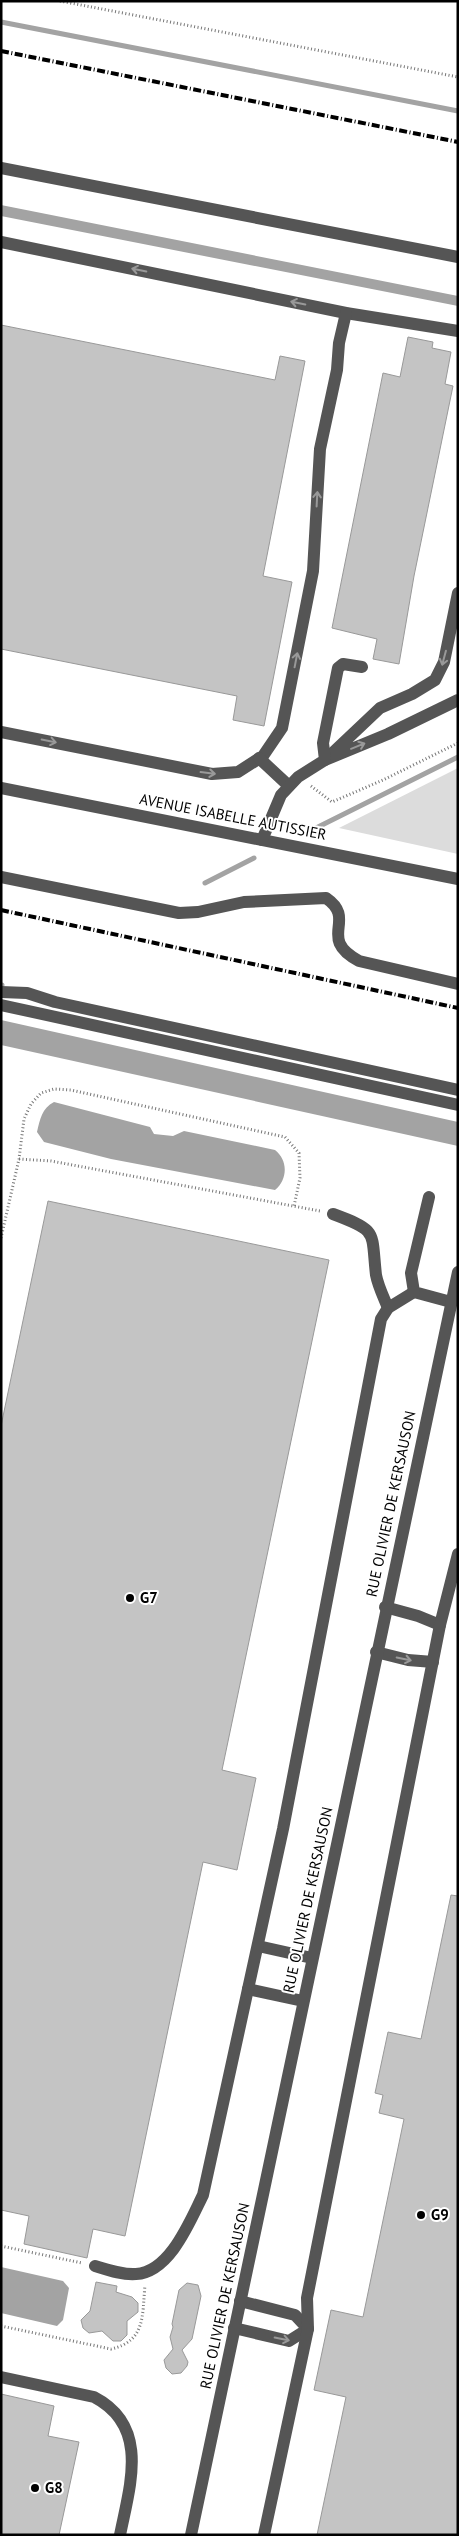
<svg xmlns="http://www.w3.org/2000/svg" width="459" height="2536" viewBox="0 0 459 2536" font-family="'PT Sans',sans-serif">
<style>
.green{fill:#dcdcdc}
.water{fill:#a3a3a3}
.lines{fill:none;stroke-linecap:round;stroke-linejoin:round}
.stream{stroke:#a3a3a3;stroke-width:5}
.building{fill:#c4c4c4;stroke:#999}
.path{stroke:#777;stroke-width:3;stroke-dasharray:1 2.5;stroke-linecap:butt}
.minor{stroke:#555;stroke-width:12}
.rail{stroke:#000;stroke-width:4;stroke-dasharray:8 2.5 1 2.5;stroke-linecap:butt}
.oneway{stroke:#999}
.poi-dot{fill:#000;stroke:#fff;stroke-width:2}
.labels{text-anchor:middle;stroke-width:4;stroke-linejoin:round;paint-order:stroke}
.street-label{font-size:15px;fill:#000;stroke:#fff}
.poi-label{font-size:15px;font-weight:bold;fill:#000;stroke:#fff;text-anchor:start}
</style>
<rect width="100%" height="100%" fill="#fff"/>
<!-- green -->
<path class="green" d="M458,768V854L339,828Z"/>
<!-- water -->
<g class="water">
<path d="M1,205L458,296V306L1,216Z"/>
<path d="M1,1020L458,1122V1146L1,1045Z"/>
<path d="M54,1102L150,1127L154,1134L173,1136L184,1131L275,1150C288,1160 288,1179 275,1190L111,1159L44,1142L37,1132C40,1119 42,1108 54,1102Z"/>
<path d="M1,2267L63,2281L69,2288L63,2320L57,2326L1,2313Z"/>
</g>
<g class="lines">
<!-- stream -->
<g class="stream">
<path d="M1,22L458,111"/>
<path d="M308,832L458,757"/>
<path d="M205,883L254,858"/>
<path d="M1,985H2"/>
</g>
</g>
<!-- building -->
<g class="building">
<path d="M1,325L275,380L280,356L305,361L263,576L292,582L264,726L233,720L237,696L1,649Z"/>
<path d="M408,337L433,342L432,348L451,352L445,384L453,386L414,576L399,664L373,659L377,639L332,628L383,373L400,377Z"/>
<path d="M48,1201L329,1260L222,1770L256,1778L237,1870L203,1862L125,2236L93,2229L87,2258L24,2244L29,2216L1,2210V1426Z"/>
<path d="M451,1895L458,1896V2535H317L346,2397L314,2390L331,2310L363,2317L404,2119L379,2113L383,2095L375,2093L388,2032L421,2039Z"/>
<path d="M96,2282L117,2286L116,2292L132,2297L138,2303V2312L127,2321V2335L121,2341H113L102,2331L89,2333L83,2328L81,2320L90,2311Z"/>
<path d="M187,2283L198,2285L201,2296L192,2339L182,2350L188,2362L187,2366L181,2373L172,2374L166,2368L164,2360L173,2349L170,2337L173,2327L172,2324L179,2290Z"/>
<path d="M1,2394L54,2406L48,2436L79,2442L59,2535H1Z"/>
</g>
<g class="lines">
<!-- path -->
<g class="path">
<path d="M60,1L458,77"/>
<path d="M311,786L332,802L383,780L458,743"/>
<path d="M19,1159L51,1161L320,1211"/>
<path d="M1,1238L19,1159L24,1119L31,1104L41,1093L54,1089L71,1090L285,1137L299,1153L300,1178L294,1206"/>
<path d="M1,2246L82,2263"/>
<path d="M1,2326L111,2349C146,2341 142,2316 145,2285"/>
</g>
<!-- minor -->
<g class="minor">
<path d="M1,168L458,257"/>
<path d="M1,242L346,313L458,331"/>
<path d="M458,593L444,662L435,680L412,694L380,708L325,760L388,734L458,700"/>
<path d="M1,732L212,774L238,772L263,756L282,728L313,571L320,449L337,370L339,343L346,313"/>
<path d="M259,758L289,786"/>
<path d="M1,788L458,879"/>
<path d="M262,840L281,795L298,777L325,760L323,743L338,668L343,664L362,667"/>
<path d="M1,877L179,913L198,912L244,902L326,898C358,920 316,938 359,961L458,984"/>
<path d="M1,992L27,993L55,1002L458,1090"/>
<path d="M1,1005L458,1105"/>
<path d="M429,1197L411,1273L414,1292L451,1302"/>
<path d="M333,1214C379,1231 371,1231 376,1275C378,1286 384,1298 388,1308"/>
<path d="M385,1607L418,1616L440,1625"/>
<path d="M376,1652L408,1660L433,1662"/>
<path d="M258,1946L312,1958"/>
<path d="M248,1989L303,2001"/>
<path d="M95,2266C108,2270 122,2275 136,2274C170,2272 190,2221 203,2195L283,1829L381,1319L388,1308L414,1292"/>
<path d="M234,2328L289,2341L308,2329L295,2315L240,2301"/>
<path d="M1,2377L94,2397C150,2426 130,2485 120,2535"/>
<path d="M191,2535L458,1272"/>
<path d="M264,2535L308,2329L307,2298L440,1625L458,1554"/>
</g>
<!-- rail -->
<g class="rail">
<path d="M1,51L458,142"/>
<path d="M1,910L458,1008"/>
</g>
</g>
<!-- one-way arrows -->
<defs><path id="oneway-shaft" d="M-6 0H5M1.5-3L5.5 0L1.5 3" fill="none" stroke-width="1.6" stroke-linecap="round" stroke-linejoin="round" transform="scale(1.25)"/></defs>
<g class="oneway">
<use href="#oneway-shaft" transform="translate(139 270) rotate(-168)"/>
<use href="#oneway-shaft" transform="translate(298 303) rotate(-168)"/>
<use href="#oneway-shaft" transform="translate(317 499) rotate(-87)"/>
<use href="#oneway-shaft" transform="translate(444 658) rotate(105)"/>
<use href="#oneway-shaft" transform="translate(296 660) rotate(-79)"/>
<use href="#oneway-shaft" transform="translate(49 741) rotate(11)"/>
<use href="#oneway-shaft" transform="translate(358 746) rotate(-22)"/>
<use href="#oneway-shaft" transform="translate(208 773) rotate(7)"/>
<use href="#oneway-shaft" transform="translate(404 1659) rotate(12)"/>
<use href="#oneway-shaft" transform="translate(282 2339) rotate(11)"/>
</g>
<!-- markers -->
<g class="poi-dot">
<circle cx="130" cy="1598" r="5"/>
<circle cx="421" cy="2215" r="5"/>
<circle cx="35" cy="2488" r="5"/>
</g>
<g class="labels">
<!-- street labels -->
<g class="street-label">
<text transform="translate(233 817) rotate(11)" y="5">AVENUE ISABELLE AUTISSIER</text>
<text transform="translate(391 1504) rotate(-78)" y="5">RUE OLIVIER DE KERSAUSON</text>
<text transform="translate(308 1900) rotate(-78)" y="5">RUE OLIVIER DE KERSAUSON</text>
<text transform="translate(225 2296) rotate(-78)" y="5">RUE OLIVIER DE KERSAUSON</text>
</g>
<!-- poi labels -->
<g class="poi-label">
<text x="140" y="1603">G7</text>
<text x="431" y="2220">G9</text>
<text x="45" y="2493">G8</text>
</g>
</g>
<!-- border -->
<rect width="459" height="2536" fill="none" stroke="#000000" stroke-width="5"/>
</svg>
